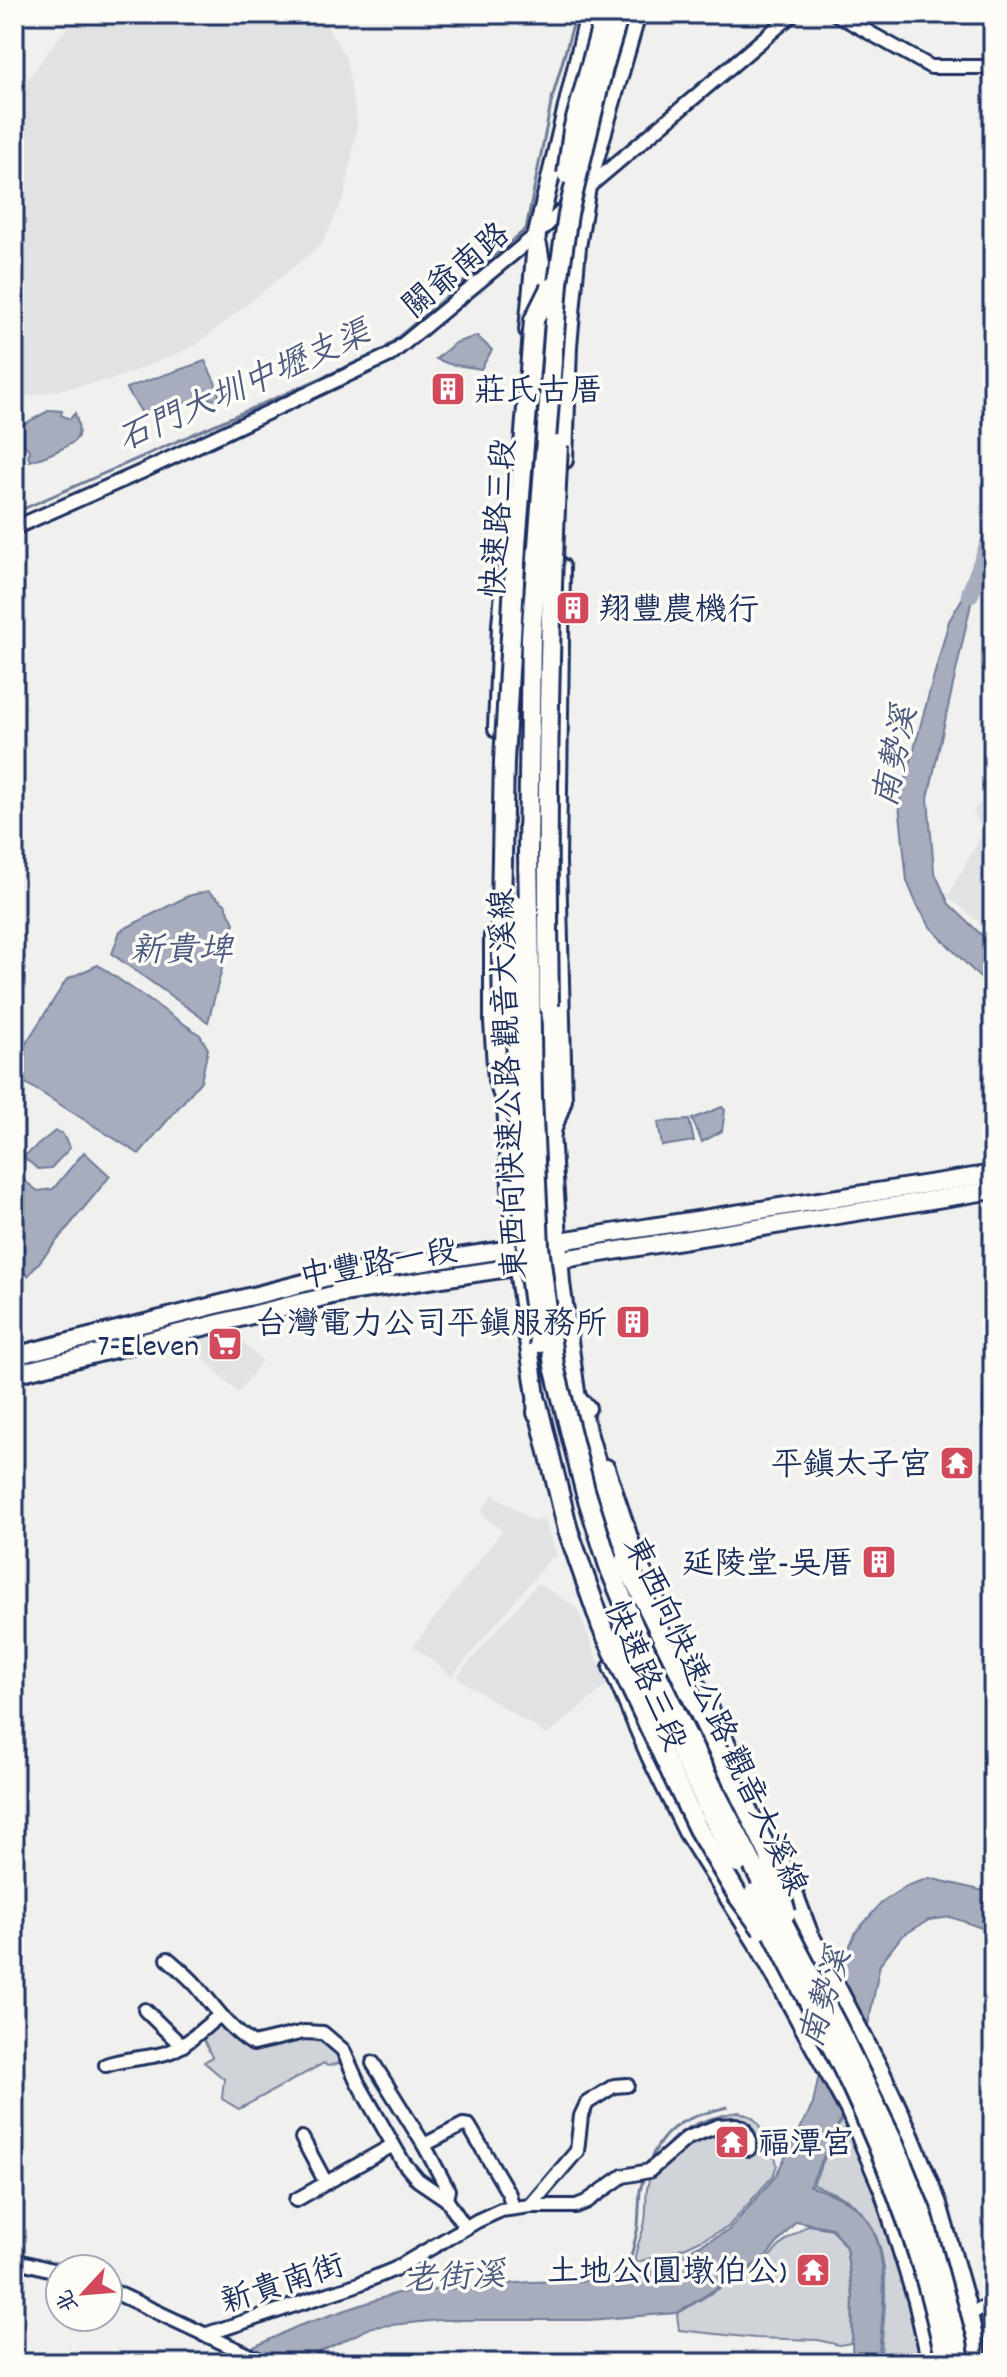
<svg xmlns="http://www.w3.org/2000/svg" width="1007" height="2377" viewBox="0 0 1007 2377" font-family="Dekko,'LXGW WenKai TC',sans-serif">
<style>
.built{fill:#e0e2e3}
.green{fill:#d0d3d8;stroke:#76819b;stroke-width:2}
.water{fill:#a7adbd;stroke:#6f7b97;stroke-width:2}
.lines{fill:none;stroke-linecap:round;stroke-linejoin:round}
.stream{stroke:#6f7b97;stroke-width:3}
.river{stroke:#a7adbd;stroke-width:18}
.minor-casing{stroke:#1b2f5e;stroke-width:18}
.major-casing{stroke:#1b2f5e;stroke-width:22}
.highway-casing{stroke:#1b2f5e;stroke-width:24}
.minor{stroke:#fdfcf7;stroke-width:12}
.major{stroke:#fdfcf7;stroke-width:16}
.highway{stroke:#fdfcf7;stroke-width:18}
.highway-bridge-casing{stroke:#1b2f5e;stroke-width:24;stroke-linecap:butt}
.highway-bridge{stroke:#fdfcf7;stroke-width:18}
.labels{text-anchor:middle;stroke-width:7;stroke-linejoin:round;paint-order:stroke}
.street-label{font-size:32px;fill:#1b2f5e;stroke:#fdfcf7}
.poi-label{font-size:32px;fill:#1b2f5e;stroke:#fdfcf7;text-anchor:end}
.water-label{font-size:34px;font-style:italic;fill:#4c5b7f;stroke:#fdfcf7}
</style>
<rect width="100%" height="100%" fill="#f0f0ee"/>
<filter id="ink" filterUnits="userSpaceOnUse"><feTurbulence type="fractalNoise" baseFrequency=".0125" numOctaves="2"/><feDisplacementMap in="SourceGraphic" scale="16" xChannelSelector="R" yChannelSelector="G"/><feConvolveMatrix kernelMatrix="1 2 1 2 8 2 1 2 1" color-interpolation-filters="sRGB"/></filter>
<g filter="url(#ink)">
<!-- built -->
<g class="built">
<path d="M77,14H319L346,58L357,124L345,195L322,244L195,346L114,379L14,399V97Z"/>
<path d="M993,799V934L948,896L983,833L973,810L978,805Z"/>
<path d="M226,1326L262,1361L238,1393L203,1358L193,1335Z"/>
<path d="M493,1494L532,1520L544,1518L557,1556L550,1559L452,1676L413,1646L502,1531L481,1513Z"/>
<path d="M538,1583L577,1608L607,1685L547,1735L456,1677Z"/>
</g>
<!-- green -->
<g class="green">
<path d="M217,2023L249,2049C288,2047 315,2019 344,2062L327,2066L324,2063L239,2109L222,2099L224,2079L204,2062L212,2057L203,2038Z"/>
<path d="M739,2112L752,2117L757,2122L775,2156L777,2165L773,2176L727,2228L686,2247L635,2263C634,2247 643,2236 645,2221C647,2209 645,2196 648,2184C659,2135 694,2119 739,2112Z"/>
<path d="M845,2112C877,2192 907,2271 920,2356L913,2363H880C884,2313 898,2240 852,2203C841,2195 825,2190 813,2184Z"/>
<path d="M808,2225L832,2229L846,2248L853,2297L852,2343L839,2345L818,2340L755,2338L679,2330L677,2314L766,2260L787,2239Z"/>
</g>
<!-- water -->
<g class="water">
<path d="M477,336L492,350L481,369L449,364L436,359L455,343Z"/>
<path d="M205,361L215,382L220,398L215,400L204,397L144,416L126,388Z"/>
<path d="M50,410L62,411L61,415L70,419L75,413C77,420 81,431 77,438C71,447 41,458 30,461L28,456L30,451L17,437L22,435L19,427Z"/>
<path d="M978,572L928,798L934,871L949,904L993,946V991L931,928L917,905L907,881L899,804L949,621Z"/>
<path d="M208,891L225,904L234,923L208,1022L112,954L120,931L188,896Z"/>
<path d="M98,965L200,1035L208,1049L201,1081L139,1154L16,1077L14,1062L67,979Z"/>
<path d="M722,1107L725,1110L722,1131L702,1142L692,1119Z"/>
<path d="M689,1120L694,1141L662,1146L658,1122Z"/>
<path d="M55,1131L62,1133L70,1148L51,1168L38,1169L23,1157Z"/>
<path d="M84,1152L110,1176L28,1276L14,1263V1173L38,1191L53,1189Z"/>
<path d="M993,1355V1456C980,1414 979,1397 993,1355Z"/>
<path d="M929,1878L993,1893V1932L951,1917L929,1920L902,1936L880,1964L869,2021L839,2123L810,2186C822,2191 838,2195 850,2203C897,2235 882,2316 878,2363H852L853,2296L846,2247L832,2228L796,2221L765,2258L677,2313L589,2320H440L372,2327L297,2363H220L298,2326L397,2293L530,2282L609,2280L688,2251L728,2231L775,2177L813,2104L841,1965L856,1932L883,1901L907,1886Z"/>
</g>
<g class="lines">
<!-- stream -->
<g class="stream">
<path d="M14,513L382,351L526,229L552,99L576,14"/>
<path d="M648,2165C665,2123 687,2118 727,2107"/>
<path d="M627,2274L638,2227L640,2191L644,2176"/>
</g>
<!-- river -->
<path class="river" d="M970,594L993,533"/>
<!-- minor casing -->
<g class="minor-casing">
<g id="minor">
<path d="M836,14L931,67H982"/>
<path d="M586,189L793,14"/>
<path d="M540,245L544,268L542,298"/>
<path d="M14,528L141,472L390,355L537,234L570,204"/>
<path d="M538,914L540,975"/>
<path d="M652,1636L767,1871"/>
<path d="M168,1959C177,1967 187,1975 196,1985C214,2006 228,2028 253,2044L304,2032L323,2033L343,2050L358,2083L403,2162L418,2180L446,2199L465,2227"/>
<path d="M145,2010L182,2046"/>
<path d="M373,2063L424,2145L448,2190L446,2199"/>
<path d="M106,2065C125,2058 143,2059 162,2054C185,2049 201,2029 219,2016"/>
<path d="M302,2138L326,2183L393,2145"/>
<path d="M424,2145L463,2125L469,2126L509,2194L513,2208"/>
<path d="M296,2200L326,2183"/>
<path d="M530,2206L577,2151L581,2116L587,2103L614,2086L627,2085"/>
<path d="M14,2260L60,2272"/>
<path d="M108,2289L266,2363"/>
<path d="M965,2318L969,2313L993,2305"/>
<path d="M204,2335L356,2285L395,2269L477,2221L501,2210L530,2206H576L586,2202L623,2176L649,2171L687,2138L718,2126L736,2125L743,2128L749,2138V2149"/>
</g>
</g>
<!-- major casing -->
<g class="major-casing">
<g id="major">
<path d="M528,330L537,234L589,14"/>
<path d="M564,460L568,346L577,247L587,187L637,14"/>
<path d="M561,567L557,862L563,1100L551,1134L561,1283L577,1399L587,1408"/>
<path d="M497,729L501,625L508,548"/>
<path d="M493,936V1022L497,1080L506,1105L515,1248L537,1403L536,1413"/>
<path d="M547,1243L993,1174"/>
<path d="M551,1261L993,1190"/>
<path d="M14,1356L332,1276L524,1247"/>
<path d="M14,1374L336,1294L528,1265"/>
<path d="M606,1468L635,1556L685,1663L725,1740L786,1872L809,1933L881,2072L907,2128L938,2204L969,2313L979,2363"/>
<path d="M612,1667L650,1756L687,1832L760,1948L849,2110L883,2190L917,2301L931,2363"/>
</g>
</g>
<!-- highway casing -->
<g class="highway-casing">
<g id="highway">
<path d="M549,1006L551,1134"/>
<path d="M503,1012L506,1105"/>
<path d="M577,1399L625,1561"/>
<path d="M537,1403L568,1530"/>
</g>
</g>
<!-- minor -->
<use href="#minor" class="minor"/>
<!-- major -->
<use href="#major" class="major"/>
<!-- highway -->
<use href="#highway" class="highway"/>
<!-- highway-bridge casing -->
<g class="highway-bridge-casing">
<g id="highway-bridge">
<path d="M619,14L603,68L568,214L558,283L531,637L528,851L532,1097L539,1246L554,1366L585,1490L610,1569L634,1627L702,1767L839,2030L893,2142L923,2216L957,2342L960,2363"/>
<path d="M567,174L573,130L605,14"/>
<path d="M517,906C515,1051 515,1199 540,1343"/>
<path d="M549,1006C546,819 548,633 558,445"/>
<path d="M503,1012L501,906L504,761L516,546L534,320L550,288"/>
<path d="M568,1530L602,1627L698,1829L738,1896L762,1929"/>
<path d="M625,1561L769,1854L786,1913"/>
<path d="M625,1636L714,1820L738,1863"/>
<path d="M754,1893C784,1958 820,2020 851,2085C892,2173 928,2267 946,2363"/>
</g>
</g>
<!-- highway-bridge -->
<use href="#highway-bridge" class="highway-bridge"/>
</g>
</g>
<!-- icons -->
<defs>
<g id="building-square" transform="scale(1.8)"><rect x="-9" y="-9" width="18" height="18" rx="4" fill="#d1495b" stroke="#fdfcf7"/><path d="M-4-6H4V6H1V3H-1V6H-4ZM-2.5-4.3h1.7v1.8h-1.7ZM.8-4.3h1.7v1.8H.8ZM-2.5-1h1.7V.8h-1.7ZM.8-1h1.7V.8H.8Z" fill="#fff"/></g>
<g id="supermarket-square" transform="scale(1.8)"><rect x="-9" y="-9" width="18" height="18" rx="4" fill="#d1495b" stroke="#fdfcf7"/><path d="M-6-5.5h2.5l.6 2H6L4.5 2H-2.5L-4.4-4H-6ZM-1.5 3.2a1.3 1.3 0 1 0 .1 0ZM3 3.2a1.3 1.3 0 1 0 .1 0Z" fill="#fff"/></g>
<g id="temple-square" transform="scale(1.8)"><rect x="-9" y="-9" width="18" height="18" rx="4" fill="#d1495b" stroke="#fdfcf7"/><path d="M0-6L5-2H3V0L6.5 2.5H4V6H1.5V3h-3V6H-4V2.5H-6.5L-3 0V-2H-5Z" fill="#fff"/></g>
</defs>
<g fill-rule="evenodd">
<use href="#building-square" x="448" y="389"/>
<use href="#building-square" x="573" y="608"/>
<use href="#building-square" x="633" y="1322"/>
<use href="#supermarket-square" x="225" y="1344"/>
<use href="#temple-square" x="957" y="1463"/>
<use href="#building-square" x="879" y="1562"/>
<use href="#temple-square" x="732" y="2142"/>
<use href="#temple-square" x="813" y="2270"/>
</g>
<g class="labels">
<!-- street labels -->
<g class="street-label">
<text transform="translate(455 269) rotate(-40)" y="11">關爺南路</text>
<text transform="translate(497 518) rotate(-86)" y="11">快速路三段</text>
<text transform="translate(507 1084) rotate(-92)" y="11">東西向快速公路 觀音大溪線</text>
<text transform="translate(378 1262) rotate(-10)" y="11">中豐路一段</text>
<text transform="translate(647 1675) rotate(67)" y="11">快速路三段</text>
<text transform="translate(717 1715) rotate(65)" y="11">東西向快速公路 觀音大溪線</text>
<text transform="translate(282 2282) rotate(-18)" y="11">新貴南街</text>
</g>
<!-- poi labels -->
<g class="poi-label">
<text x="474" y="400" text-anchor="start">莊氏古厝</text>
<text x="599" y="619" text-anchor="start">翔豐農機行</text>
<text x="607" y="1333">台灣電力公司平鎮服務所</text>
<text x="199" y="1355">7-Eleven</text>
<text x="931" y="1474">平鎮太子宮</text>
<text x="853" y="1573">延陵堂-吳厝</text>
<text x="758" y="2153" text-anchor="start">福潭宮</text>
<text x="787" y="2281">土地公(圓墩伯公)</text>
</g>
<!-- water labels -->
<g class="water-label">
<text transform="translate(243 384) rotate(-24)" y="12">石門大圳中壢支渠</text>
<text transform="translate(893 756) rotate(-78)" y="12">南勢溪</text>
<text x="181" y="960">新貴埤</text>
<text transform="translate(823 1997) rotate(-73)" y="12">南勢溪</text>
<text transform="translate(454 2275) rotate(-3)" y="12">老街溪</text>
</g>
</g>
<!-- margin -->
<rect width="1007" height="2377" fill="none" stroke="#fdfcf7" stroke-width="48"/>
<rect x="24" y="24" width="959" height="2329" fill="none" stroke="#1b2f5e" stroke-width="3" filter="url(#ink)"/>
<!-- north arrow -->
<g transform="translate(84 2293) rotate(244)"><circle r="38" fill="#fdfcf7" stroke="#a3aaba" stroke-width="2"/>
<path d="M0-6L14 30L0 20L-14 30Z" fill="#d1495b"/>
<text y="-12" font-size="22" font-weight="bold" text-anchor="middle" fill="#1b2f5e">北</text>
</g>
</svg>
